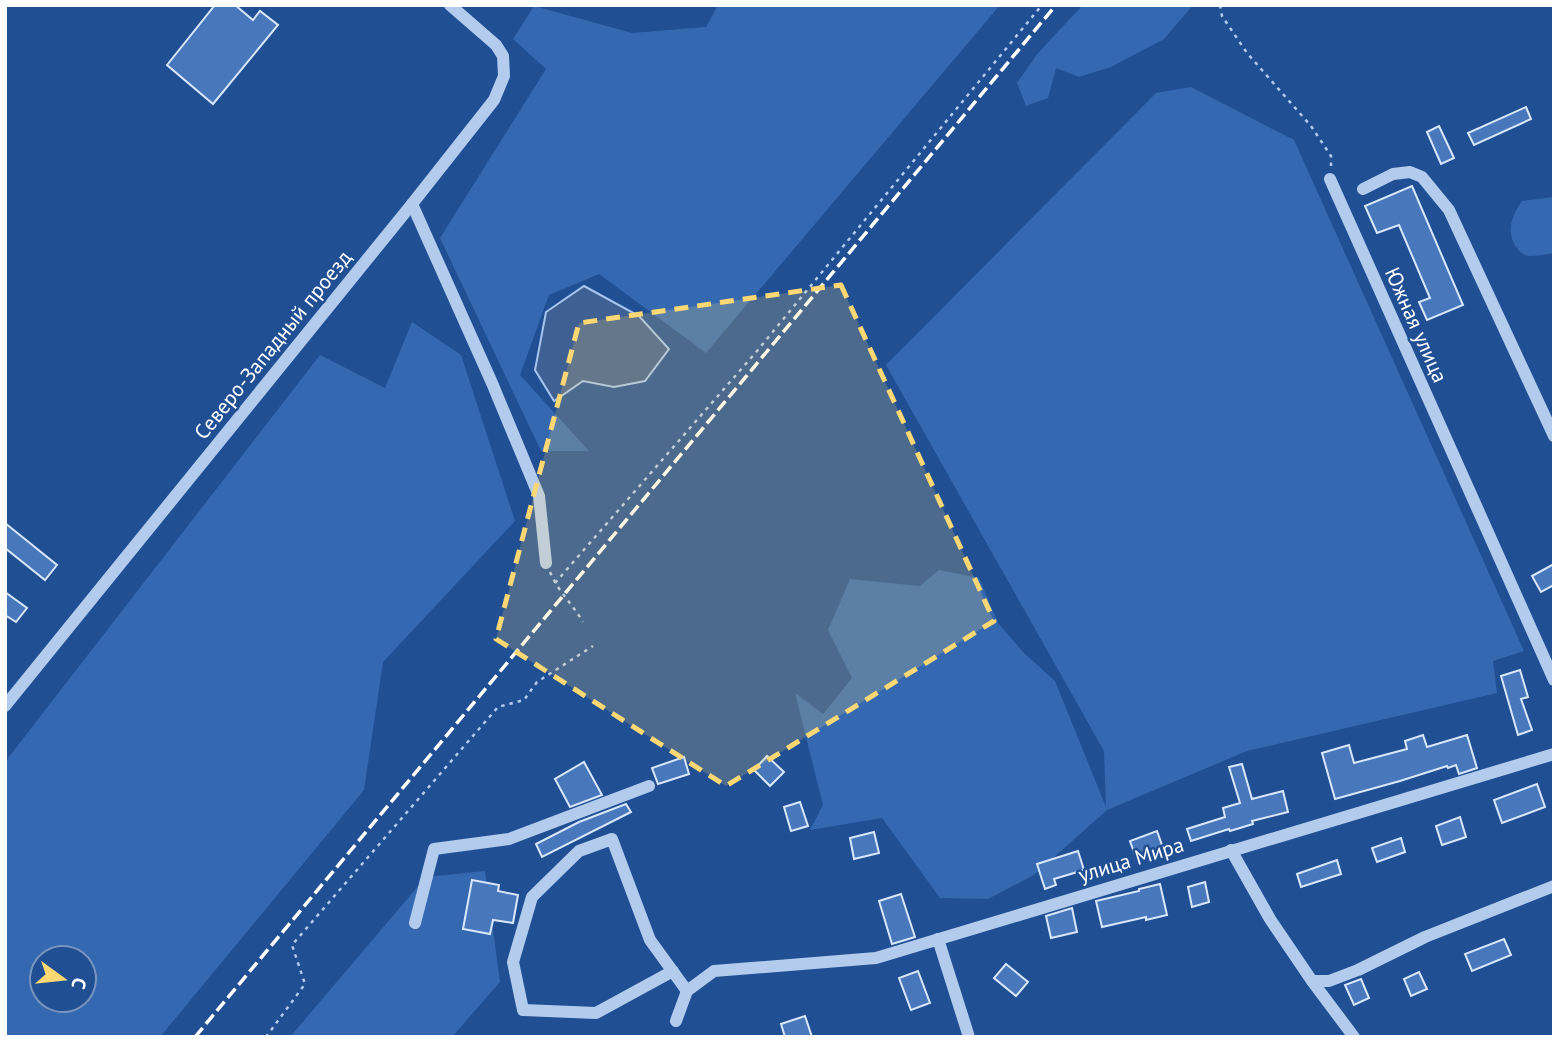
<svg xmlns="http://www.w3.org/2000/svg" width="1559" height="1042" viewBox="0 0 1559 1042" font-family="'PT Sans',sans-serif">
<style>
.green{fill:#3469b2;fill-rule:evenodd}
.water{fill:#3f6092;stroke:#a7c6ef;stroke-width:2}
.building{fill:#4878bb;stroke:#d9e7fa;stroke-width:2}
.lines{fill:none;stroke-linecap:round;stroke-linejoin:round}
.path{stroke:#b3ccee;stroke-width:2.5;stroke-dasharray:3.5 5;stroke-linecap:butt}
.minor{stroke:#b3ccee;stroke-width:12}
.rail{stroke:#fff;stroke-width:3.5;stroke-dasharray:12 5;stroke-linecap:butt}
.marked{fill:#fbd874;fill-opacity:0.2;stroke:#fbd874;stroke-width:5;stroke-dasharray:14 9;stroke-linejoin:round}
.labels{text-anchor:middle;stroke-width:5;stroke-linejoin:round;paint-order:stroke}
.street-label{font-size:21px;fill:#fff;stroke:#204f94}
</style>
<rect width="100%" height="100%" fill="#204f94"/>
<!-- green -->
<g class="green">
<path d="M718,5H1000L706,353L599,274L549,295L520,375L589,451H541L440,238L546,69L513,39L534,6L632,33L706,27Z"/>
<path d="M1083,5H1193L1164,39L1111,67L1079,77L1056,68L1048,98L1026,106L1017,83L1038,53Z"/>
<path d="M1191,87L1294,140L1524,651L1493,661L1497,693L1247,751L1107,810L1034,875L988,899L940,898L882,818L810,830L823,805L795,693L823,714L852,678L828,630L850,579L920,586L939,570L979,578L998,623L1023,652L1055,681L1106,807L1104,751L886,365L1156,93Z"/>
<path d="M1554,197V253C1547,254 1538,256 1531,256C1525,256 1520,253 1517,248C1505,233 1512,215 1522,201Z"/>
<path d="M412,322L461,355L515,521L383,662L364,790L160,1037H5V762L320,355L385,388ZM84,958V1000H42V958Z"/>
<path d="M485,871L500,982L452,1037H290L426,877Z"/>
</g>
<!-- water -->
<path class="water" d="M584,286L639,316L669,349L645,381L614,387L583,381L554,401L535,370L546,312Z"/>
<!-- building -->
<g class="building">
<path d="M215,5H235L253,20L260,11L278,25L213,104L167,65Z"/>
<path d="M1526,107L1531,119L1474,145L1468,133Z"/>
<path d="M1439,126L1454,158L1441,164L1427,132Z"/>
<path d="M1412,186L1463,305L1427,320L1419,302L1430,298L1399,225L1377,233L1365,206Z"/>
<path d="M5,523L57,565L45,580L5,548Z"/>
<path d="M1554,564V585L1541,592L1532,576Z"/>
<path d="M5,592L27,608L16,622L5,615Z"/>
<path d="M1520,670L1528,697L1521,699L1532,730L1518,735L1501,676Z"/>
<path d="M1423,735L1427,747L1467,735L1477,768L1459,774L1456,765L1448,768L1447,766L1400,781L1335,799L1322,753L1349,745L1354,763L1407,749L1405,741Z"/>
<path d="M767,756L784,772L770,786L754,770Z"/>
<path d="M684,757L689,774L658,784L652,768Z"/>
<path d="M584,762L602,795L570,807L555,779Z"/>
<path d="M1242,764L1252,799L1283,791L1288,812L1252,821L1253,824L1230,831L1229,829L1191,841L1187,829L1225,817L1223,808L1240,803L1229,767Z"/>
<path d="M1537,784L1545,807L1502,823L1494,800Z"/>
<path d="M800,802L808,826L791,831L784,807Z"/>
<path d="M626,804L631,812L542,857L536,844L579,822Z"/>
<path d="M1460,817L1466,837L1442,845L1436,826Z"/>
<path d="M1157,831L1163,848L1136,858L1130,841Z"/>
<path d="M874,832L879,853L854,859L850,838Z"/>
<path d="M1401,838L1405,852L1377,862L1372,848Z"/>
<path d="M1078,851L1084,870L1054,879L1056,885L1045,889L1037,864Z"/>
<path d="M1337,860L1341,874L1301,887L1297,874Z"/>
<path d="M472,880L499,885L498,891L518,895L513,923L493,920L490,934L463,929Z"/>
<path d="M1205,882L1209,902L1192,907L1188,887Z"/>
<path d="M1160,884L1167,915L1146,920V917L1102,927L1096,901L1139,891V889Z"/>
<path d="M901,894L915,937L892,944L879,901Z"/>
<path d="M1072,908L1077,932L1051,938L1046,916Z"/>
<path d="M1504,939L1511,955L1472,971L1465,954Z"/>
<path d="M1006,964L1028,982L1016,996L994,978Z"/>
<path d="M918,971L930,1003L911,1010L899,978Z"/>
<path d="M1419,972L1427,989L1411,996L1404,979Z"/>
<path d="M1361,979L1369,998L1354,1005L1345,985Z"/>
<path d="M805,1016L812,1037H785L781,1024Z"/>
</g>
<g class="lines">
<!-- path -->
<g class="path">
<path d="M1220,5L1222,16L1247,53L1311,126L1331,156V167"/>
<path d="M550,572C559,593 572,603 583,622"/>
<path d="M555,583L757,351L1042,5"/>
<path d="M266,1037L305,984L292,945L498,707L524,700L537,682L593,646"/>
</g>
<!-- minor -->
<g class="minor">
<path d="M1330,179L1554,680"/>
<path d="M1363,189L1393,174L1410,172L1422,177L1449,210L1554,436"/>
<path d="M412,204L492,383L539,496L546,563"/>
<path d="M5,706L412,204L494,100L504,76L503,56L496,45L450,5"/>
<path d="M1231,850L1270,919L1312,981L1354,1037"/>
<path d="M415,923L434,849L509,839L649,786"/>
<path d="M938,939L969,1037"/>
<path d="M673,971L596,1013L523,1010L513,962L532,897L579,851L612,839L650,940L687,991"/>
<path d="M1312,981H1329L1358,970L1425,937L1554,886"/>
<path d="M676,1021L687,991L714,971L876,958L1554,754"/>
</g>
<!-- rail -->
<path class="rail" d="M195,1037L1056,5"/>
</g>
<!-- marked area -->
<path class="marked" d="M841,285L994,621L726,786L496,639L579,323Z"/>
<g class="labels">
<!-- street labels -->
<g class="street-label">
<text transform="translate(1416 325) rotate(66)" y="7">Южная улица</text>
<text transform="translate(273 345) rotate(-51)" y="7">Северо-Западный проезд</text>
<text transform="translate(1131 860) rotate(-17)" y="7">улица Мира</text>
</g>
</g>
<!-- border -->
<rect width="1559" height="1042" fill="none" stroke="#ffffff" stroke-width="14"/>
<!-- north arrow -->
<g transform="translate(63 979) rotate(105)"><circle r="33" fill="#204f94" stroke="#7995bf" stroke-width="2"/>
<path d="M0-5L12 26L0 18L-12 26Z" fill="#fbd874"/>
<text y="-10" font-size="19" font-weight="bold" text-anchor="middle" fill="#ffffff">С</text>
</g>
</svg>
